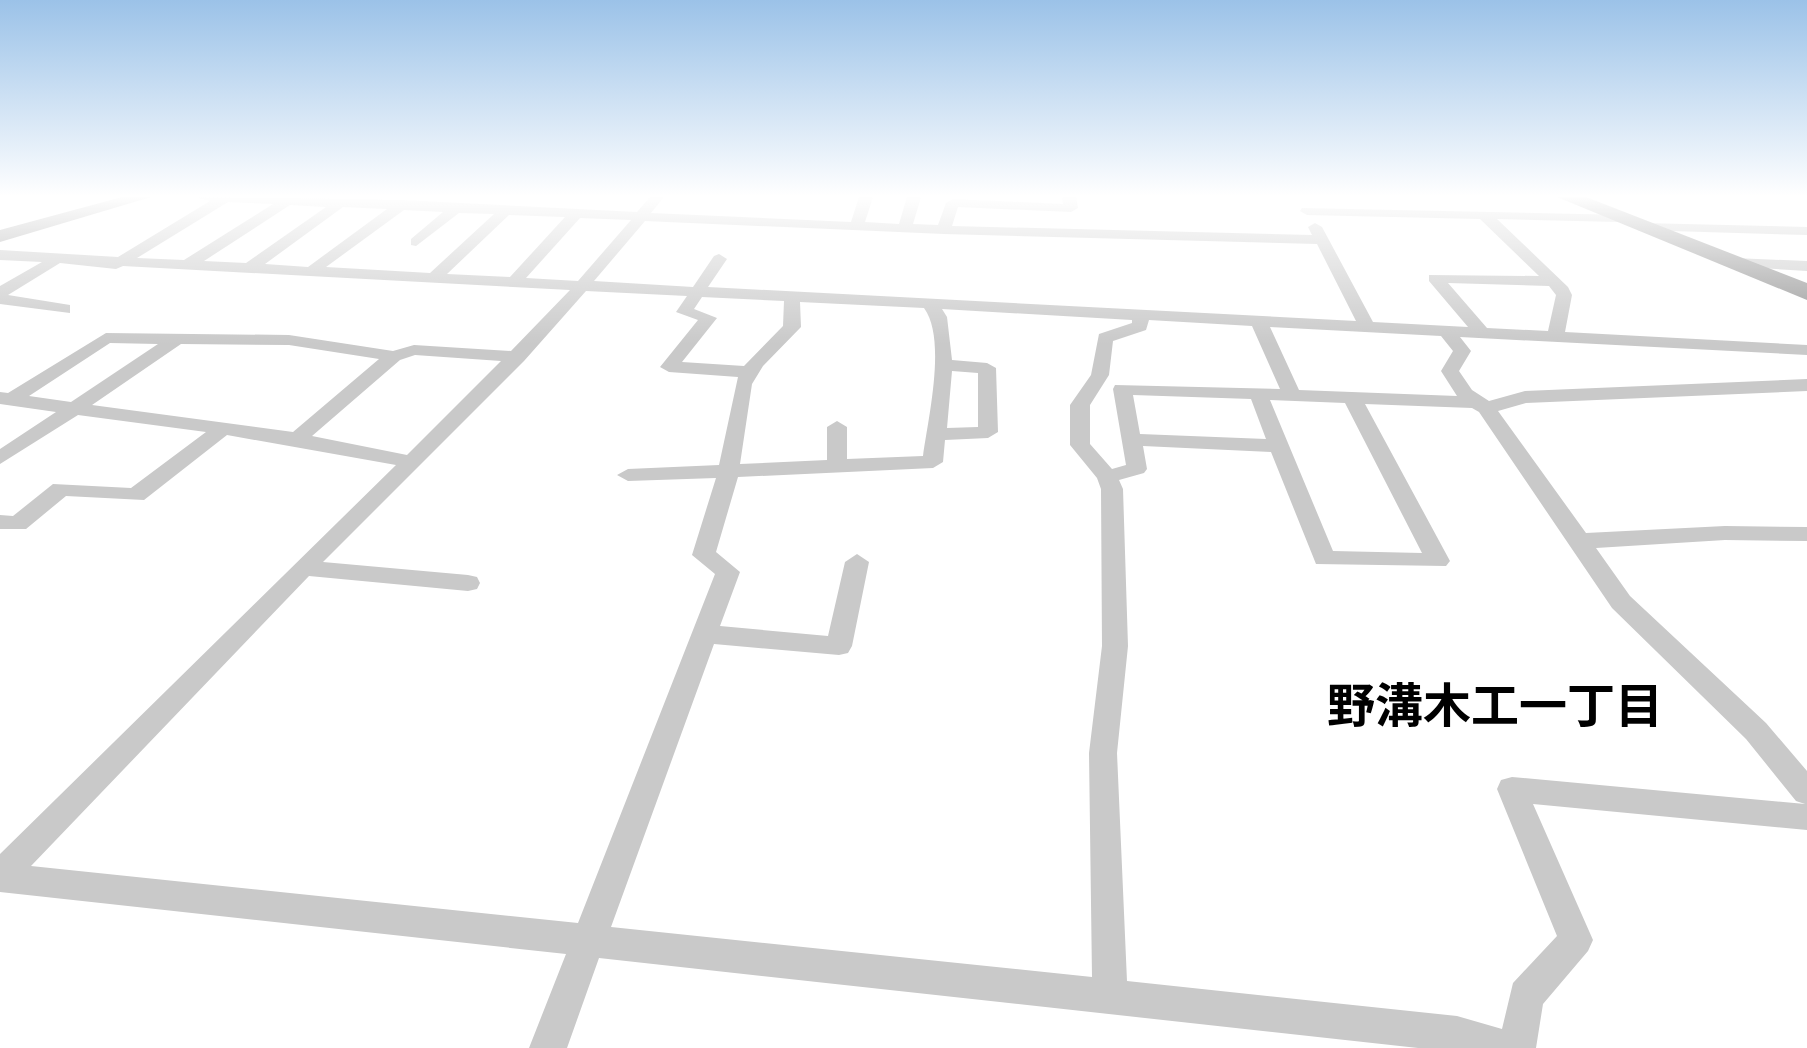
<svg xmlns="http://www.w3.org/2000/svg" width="1807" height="1048" viewBox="0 0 1807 1048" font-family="'Alegreya Sans','Noto Sans JP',sans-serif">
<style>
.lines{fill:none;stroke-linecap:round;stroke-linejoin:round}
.minor{fill:#c9c9c9;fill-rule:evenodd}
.major{fill:#a4a4a4;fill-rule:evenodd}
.highway{fill:#939393;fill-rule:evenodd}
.labels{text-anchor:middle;stroke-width:10;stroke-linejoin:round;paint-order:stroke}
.near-neighbourhood-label{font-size:48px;font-weight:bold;fill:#000;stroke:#fff}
</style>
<rect width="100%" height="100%" fill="#fff"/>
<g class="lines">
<!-- minor -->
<g class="minor">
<path d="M196,197L403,200L637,212L650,197H664L651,213L851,222L859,197H873L865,222L899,224L907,197H921L913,224L938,225L946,203L953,199L1063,204L1062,197H1076L1078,208L1071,212L958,207L952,226L1312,235L1308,227L1315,223L1322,227L1373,322L1468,327L1429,281V275L1539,276L1480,219L1307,215L1300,211L1302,208L1624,215L1626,218L1619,222L1497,219L1568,287L1572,295L1565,332L1807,345V355L1460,337L1471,351L1459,371L1472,390L1489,401L1525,391L1807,379V391L1526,403L1498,411L1586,533L1725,526L1807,527V541L1725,540L1596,548L1630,596L1766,723L1807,771V830L1533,804L1593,940L1588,951L1543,1004L1536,1048H1418L599,958L567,1048H529L566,954L0,892V854L396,465L227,435L144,500L66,496L26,529H0V515L13,516L53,484L131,488L206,432L78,415L0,464V449L56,412L0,404V392L8,393L106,333L289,335L393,351L414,345L511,351L570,290L123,266L116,269L60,263L8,295L70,305V313L0,304V286L42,262L0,260V250L118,257L210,201ZM228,202L273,204L184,260L137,258ZM290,205L326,207L246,263L204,261ZM343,207L387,209L308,267L265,264ZM404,210L443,212L411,239V245L416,246L459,213L494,214L430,273L326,267ZM509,215L565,217L510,277L447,274ZM580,218L631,220L578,281L526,278ZM645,221L944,234L1317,244L1356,321L708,287L727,259L719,254L714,256L693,287L594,281ZM1448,283L1549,286L1556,295L1548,331L1487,328ZM586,291L687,296L676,312L698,320L660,367L669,372L738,377L719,465L628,469L617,475L628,481L716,478L692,555L715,574L578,923L31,866L309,576L468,591L477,589L480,583L477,577L468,575L323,562L524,361ZM702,297L784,301L783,326L744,366L682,362L717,318L694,309ZM800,302L924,308C947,339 928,419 923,456L847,459V427L837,421L827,427V460L740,464L752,384L763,366L801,327ZM942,309L1132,320V323L1099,334L1091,375L1070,405V445L1097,478L1101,489L1102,646L1089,753L1092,977L611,927L714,644L839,655L848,653L852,646L869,562L857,554L845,562L828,636L720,626L740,572L716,552L738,477L933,468L943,462L945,440L988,438L998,432L996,368L987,363L952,360L947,317ZM1149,320L1252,326L1280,389L1115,385L1113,389L1126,465L1112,469L1090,444V405L1109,375L1113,341L1146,330ZM1270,327L1441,336L1453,351L1441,371L1457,396L1299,390ZM110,343L158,344L71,402L29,396ZM181,344L289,345L379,359L293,432L92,405ZM415,355L501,361L407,455L312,436L400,360ZM952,371L978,373V427L947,428ZM1133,395L1251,399L1266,439L1140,434ZM1270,400L1345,403L1422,553L1333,551ZM1365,404L1472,408L1479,412L1612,608L1746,739L1796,801L1805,804L1512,777L1501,780L1497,789L1557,936L1513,983L1502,1029L1457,1016L1127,981L1117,753L1128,646L1123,489L1119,480L1144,473L1147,469L1143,446L1271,452L1316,564L1446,566L1450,561Z"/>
<path d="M1642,223L1807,227V235L1637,230V224Z"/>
<path d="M1734,258L1807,261V271L1729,266V260Z"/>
</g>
<!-- major -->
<path class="major" d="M122,197H151L0,242V230Z"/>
<!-- highway -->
<path class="highway" d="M1557,197H1586L1807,283V300Z"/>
</g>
<!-- sky -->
<linearGradient id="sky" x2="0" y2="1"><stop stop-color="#9bc2e8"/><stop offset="0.57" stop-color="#fff"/><stop offset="1" stop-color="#fff" stop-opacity="0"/></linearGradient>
<rect width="1807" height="344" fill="url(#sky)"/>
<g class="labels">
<!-- near-neighbourhood labels -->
<g class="near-neighbourhood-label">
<text x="1495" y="723">野溝木工一丁目</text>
</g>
</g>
</svg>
